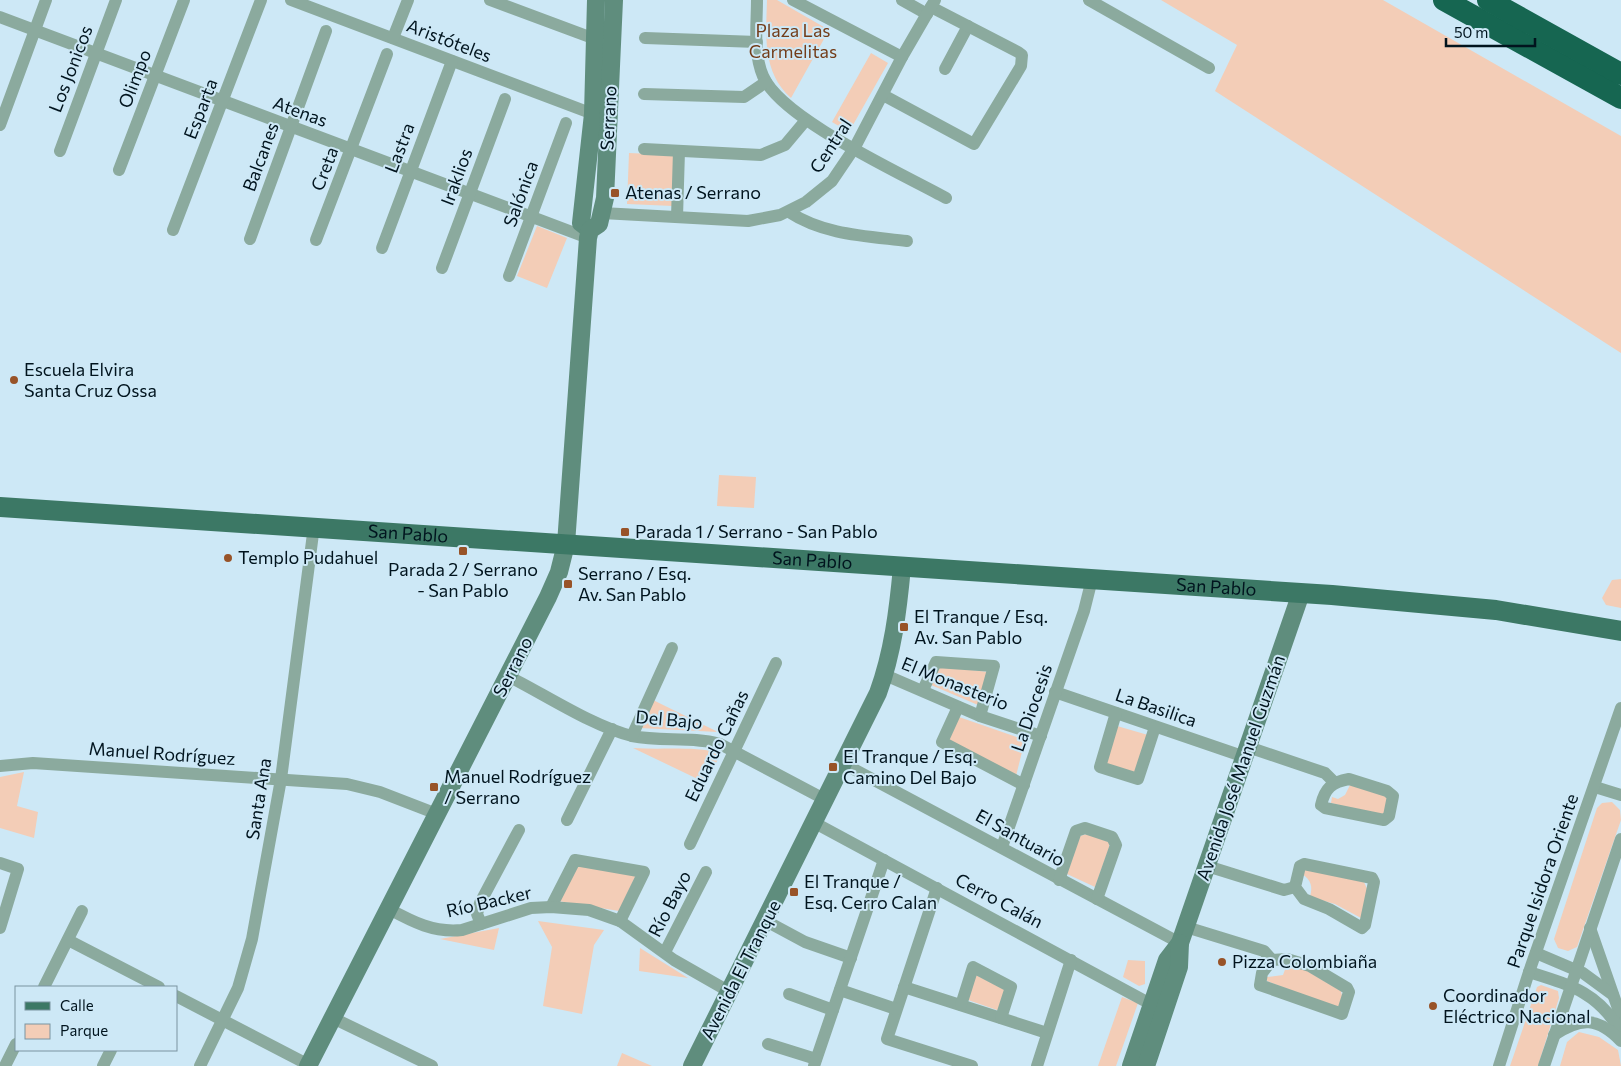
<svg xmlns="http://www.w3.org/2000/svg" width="1621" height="1066" viewBox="0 0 1621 1066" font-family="Commissioner,sans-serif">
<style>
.green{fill:#f3cdb7}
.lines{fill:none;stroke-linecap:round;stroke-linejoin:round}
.street{stroke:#8baa9e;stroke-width:12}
.secondary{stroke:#5f8d7d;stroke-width:18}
.primary{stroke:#3c7865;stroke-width:20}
.highway{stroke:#166651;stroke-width:22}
.poi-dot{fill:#985328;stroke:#cde8f6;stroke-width:2}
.labels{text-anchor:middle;stroke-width:4;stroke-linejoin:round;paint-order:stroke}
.park-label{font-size:18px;fill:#733d1a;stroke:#cde8f6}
.street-label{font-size:18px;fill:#01141e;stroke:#cde8f6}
.poi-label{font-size:18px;fill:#01141e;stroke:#cde8f6;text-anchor:start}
</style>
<rect width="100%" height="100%" fill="#cde8f6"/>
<!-- green -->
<g class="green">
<path d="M767,0H777L829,30L791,98C762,72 766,36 767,0Z"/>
<path d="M1161,0H1383L1621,136V353L1215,91L1237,45Z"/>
<path d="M871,53L888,63L849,132L832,122Z"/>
<path d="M629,153L675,155L673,206L627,204Z"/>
<path d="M537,226L567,238L547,288L517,276Z"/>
<path d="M719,475L756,477L754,508L717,506Z"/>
<path d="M1621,579V608L1606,605L1602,598L1612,580Z"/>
<path d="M939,666L988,672L978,705L931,685Z"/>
<path d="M653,700L718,732L640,728Z"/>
<path d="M959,717L1025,740L1016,776L949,740Z"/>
<path d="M1117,726L1148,735L1136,774L1105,764Z"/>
<path d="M633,748C663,750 693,746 721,753L706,783Z"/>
<path d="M24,772L17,806L38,812L34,838L0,828V777Z"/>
<path d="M1350,785L1385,795L1389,800L1384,816L1331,803L1332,797L1338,799L1345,795Z"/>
<path d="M1612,802L1620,810L1621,820L1577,947L1568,951L1558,948L1554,939L1597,808L1602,803Z"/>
<path d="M1087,834L1109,842V848L1095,887L1067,874L1080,836Z"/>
<path d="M577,866L636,875L619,911L558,901Z"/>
<path d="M1303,869L1364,882L1368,891L1361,918L1335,904L1310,897C1313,886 1311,880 1302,874Z"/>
<path d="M538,921L604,930L594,945L582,1014L543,1006L552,947Z"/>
<path d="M499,928L494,950L440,939Z"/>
<path d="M640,948L688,978L639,971Z"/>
<path d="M1128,960L1145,961V984L1139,986L1123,977Z"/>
<path d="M1287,964L1302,968L1341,991L1342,996L1339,1006L1334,1007L1267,981V977L1283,975Z"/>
<path d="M976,975L1005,990L1000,1011L968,1000Z"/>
<path d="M1541,985L1558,991L1559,998L1538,1066H1510L1537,987Z"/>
<path d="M1122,997L1138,1003L1116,1066H1098Z"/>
<path d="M1579,1032L1599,1037L1618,1050L1621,1066H1560L1567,1042Z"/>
<path d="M622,1053L652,1066H617Z"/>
</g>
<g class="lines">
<!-- street -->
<g class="street">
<path d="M291,0L593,114"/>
<path d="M490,0L595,39"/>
<path d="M757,0C757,24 753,53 763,76C781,119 903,174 946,198"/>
<path d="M793,0L902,57"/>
<path d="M902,0L927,14"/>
<path d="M1089,0L1209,68"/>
<path d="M0,17L588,238"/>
<path d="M393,38L408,0"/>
<path d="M645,38L757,42"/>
<path d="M945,69L968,26"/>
<path d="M644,94L744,97L766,82"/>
<path d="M883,95L974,144L1021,66L1022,55L1018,52L931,7"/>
<path d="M0,125L46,0"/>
<path d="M644,149L761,155L785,145L806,120"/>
<path d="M60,151L116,0"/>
<path d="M119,170L184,0"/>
<path d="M789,212C824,235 866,236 907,241"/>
<path d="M602,213L748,221L780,215L806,202L832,181L855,147L902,57L935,0"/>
<path d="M677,217L679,151"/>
<path d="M173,230L261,0"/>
<path d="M250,239L326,31"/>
<path d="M316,240L387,54"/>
<path d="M382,248L452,61"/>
<path d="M442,268L505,99"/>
<path d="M509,276L566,123"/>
<path d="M885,675L980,716L1041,736"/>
<path d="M508,676C544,694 594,727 632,736C661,742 691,736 720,744L826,800"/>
<path d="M923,690L936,662L994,666L980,716"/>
<path d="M1055,692L1245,757"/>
<path d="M958,707L942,742L1024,785"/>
<path d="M1116,713L1100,767L1138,779L1155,727"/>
<path d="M632,736L672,648"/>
<path d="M1248,747L1325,773L1334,782"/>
<path d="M844,764L1180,943"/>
<path d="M0,766L33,763L347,784L380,792L437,814"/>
<path d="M1349,779L1387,791L1393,796L1389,816L1384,820L1325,808L1321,805C1325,788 1332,782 1349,779Z"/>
<path d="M1595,787L1621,795"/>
<path d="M567,820L612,729"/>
<path d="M815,823L1158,1008"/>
<path d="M690,844L776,663"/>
<path d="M1002,847L1084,611L1092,579"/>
<path d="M0,863L18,869L0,928"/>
<path d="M1304,864L1372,878L1374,882L1365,925L1362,928L1329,909L1304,899L1295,887L1300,866Z"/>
<path d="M1207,866L1284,890L1295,887"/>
<path d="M1059,880L1076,831L1085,828L1112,837L1116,845L1097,899"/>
<path d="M937,888L887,1039L972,1066"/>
<path d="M551,907L575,860L644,872L620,921"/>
<path d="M389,909C413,922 434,933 462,930L531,908L551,907L589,910L620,921L674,960L730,992"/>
<path d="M766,921L805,942L851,958"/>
<path d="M481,924L477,914L480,903L519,830"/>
<path d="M1186,927L1264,951L1272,960"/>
<path d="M1590,928L1621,1017"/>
<path d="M68,940L159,987"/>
<path d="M665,952L706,872"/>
<path d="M1536,953L1583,973L1613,995"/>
<path d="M1287,959L1310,966L1347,988L1349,992L1342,1014L1260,985L1262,973L1272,960Z"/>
<path d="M1529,972C1570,985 1598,992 1621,1032"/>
<path d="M44,987L82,911"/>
<path d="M904,987L1047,1033"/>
<path d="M840,990L896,1009"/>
<path d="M789,994L833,1010"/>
<path d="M176,996L309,1065"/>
<path d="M961,1005L973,967L1011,987L1001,1018"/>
<path d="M333,1018L432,1066"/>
<path d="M1554,1035C1581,1017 1598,1017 1621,1041"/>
<path d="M768,1044L816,1059"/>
<path d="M5,1066L16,1044"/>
<path d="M103,1066L111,1050"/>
<path d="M200,1066L238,988L252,939L281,779L314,526"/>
<path d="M814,1066L884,860"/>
<path d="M1037,1066L1071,960"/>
<path d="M1499,1066L1529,972L1621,708"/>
<path d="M1544,1066L1621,839"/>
</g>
<!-- secondary -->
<g class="secondary">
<path d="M590,230L581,223L593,114L596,0"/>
<path d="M308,1066L548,597L559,572L566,544L588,238L590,230L599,224L605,198L614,0"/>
<path d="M692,1066L878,693C893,652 898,610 902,567"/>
<path d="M1131,1066L1167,960L1180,943L1301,593"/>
<path d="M1146,1066L1179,967L1180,943"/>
</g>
<!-- primary -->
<path class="primary" id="s1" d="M0,507L1332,595L1496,610L1621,631"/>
<!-- highway -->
<g class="highway">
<path d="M1444,0L1621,98"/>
<path d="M1488,0L1621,74"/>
</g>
</g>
<!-- markers -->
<g class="poi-dot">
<rect x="610" y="188" width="10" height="10" rx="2.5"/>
<circle cx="14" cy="380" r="5"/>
<rect x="620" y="527" width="10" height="10" rx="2.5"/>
<rect x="458" y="546" width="10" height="10" rx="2.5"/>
<circle cx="228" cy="558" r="5"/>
<rect x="563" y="579" width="10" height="10" rx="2.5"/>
<rect x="899" y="622" width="10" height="10" rx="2.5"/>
<rect x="828" y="762" width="10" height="10" rx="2.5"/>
<rect x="429" y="782" width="10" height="10" rx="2.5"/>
<rect x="789" y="887" width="10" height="10" rx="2.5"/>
<circle cx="1222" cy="962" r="5"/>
<circle cx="1433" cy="1006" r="5"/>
</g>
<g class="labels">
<!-- park labels -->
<g class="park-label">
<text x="793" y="37">Plaza Las<tspan x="793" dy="21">Carmelitas</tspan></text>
</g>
<!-- street labels -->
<g class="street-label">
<text transform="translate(449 41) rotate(21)" y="6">Aristóteles</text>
<text transform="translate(71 69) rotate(-69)" y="6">Los Jonicos</text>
<text transform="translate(135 79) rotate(-69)" y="6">Olimpo</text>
<text transform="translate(201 109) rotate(-69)" y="6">Esparta</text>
<text transform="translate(300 112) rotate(20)" y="6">Atenas</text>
<text transform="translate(609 118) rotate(-87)" y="6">Serrano</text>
<text transform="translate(831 146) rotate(-57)" y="6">Central</text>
<text transform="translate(400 148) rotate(-69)" y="6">Lastra</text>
<text transform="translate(261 157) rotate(-70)" y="6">Balcanes</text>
<text transform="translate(325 169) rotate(-69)" y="6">Creta</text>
<text transform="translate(457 177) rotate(-70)" y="6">Iraklios</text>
<text transform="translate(521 194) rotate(-70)" y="6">Salónica</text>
<text dy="6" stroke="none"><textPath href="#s1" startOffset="409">San Pablo</textPath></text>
<text dy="6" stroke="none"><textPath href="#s1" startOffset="814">San Pablo</textPath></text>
<text dy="6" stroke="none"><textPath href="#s1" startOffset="1219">San Pablo</textPath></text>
<text transform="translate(513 667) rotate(-63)" y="6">Serrano</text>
<text transform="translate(955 684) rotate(22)" y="6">El Monasterio</text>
<text transform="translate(1032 708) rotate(-71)" y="6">La Diocesis</text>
<text transform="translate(1156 708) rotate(19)" y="6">La Basilica</text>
<text transform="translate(669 720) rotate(5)" y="6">Del Bajo</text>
<text transform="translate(717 746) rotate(-64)" y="6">Eduardo Cañas</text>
<text transform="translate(162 754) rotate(4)" y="6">Manuel Rodríguez</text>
<text transform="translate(1241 768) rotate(-71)" y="6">Avenida José Manuel Guzmán</text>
<text transform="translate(259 799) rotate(-81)" y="6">Santa Ana</text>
<text transform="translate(1020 838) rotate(29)" y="6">El Santuario</text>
<text transform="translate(1543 881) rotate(-71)" y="6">Parque Isidora Oriente</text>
<text transform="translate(999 901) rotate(28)" y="6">Cerro Calán</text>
<text transform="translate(489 902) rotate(-13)" y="6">Río Backer</text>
<text transform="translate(670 904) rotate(-63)" y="6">Río Bayo</text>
<text transform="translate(741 970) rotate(-63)" y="6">Avenida El Tranque</text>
</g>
<!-- poi labels -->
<g class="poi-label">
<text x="625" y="199">Atenas / Serrano</text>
<text x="24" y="376">Escuela Elvira<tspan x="24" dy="21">Santa Cruz Ossa</tspan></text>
<text x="635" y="538">Parada 1 / Serrano - San Pablo</text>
<text x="238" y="564">Templo Pudahuel</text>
<text x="463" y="576" text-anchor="middle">Parada 2 / Serrano<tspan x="463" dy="21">- San Pablo</tspan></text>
<text x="578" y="580">Serrano / Esq.<tspan x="578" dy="21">Av. San Pablo</tspan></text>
<text x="914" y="623">El Tranque / Esq.<tspan x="914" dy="21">Av. San Pablo</tspan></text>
<text x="843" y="763">El Tranque / Esq.<tspan x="843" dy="21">Camino Del Bajo</tspan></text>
<text x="444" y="783">Manuel Rodríguez<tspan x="444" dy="21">/ Serrano</tspan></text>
<text x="804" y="888">El Tranque /<tspan x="804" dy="21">Esq. Cerro Calan</tspan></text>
<text x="1232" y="968">Pizza Colombiaña</text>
<text x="1443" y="1002">Coordinador<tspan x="1443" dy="21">Eléctrico Nacional</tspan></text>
</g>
</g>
<!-- legend -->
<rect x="15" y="986" width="162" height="65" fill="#cde8f6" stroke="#7b93a0"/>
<rect x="25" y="1002" width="25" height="8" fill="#3c7865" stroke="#7b93a0"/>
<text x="60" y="1011" font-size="15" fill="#01141e">Calle</text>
<rect x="25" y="1024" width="25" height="15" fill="#f3cdb7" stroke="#7b93a0"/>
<text x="60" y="1036" font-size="15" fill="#01141e">Parque</text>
<!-- scale -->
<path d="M1446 38v8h89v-8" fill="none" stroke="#01141e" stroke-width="2.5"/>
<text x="1454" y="38" font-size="15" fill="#01141e" stroke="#cde8f6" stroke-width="4" paint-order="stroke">50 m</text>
</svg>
